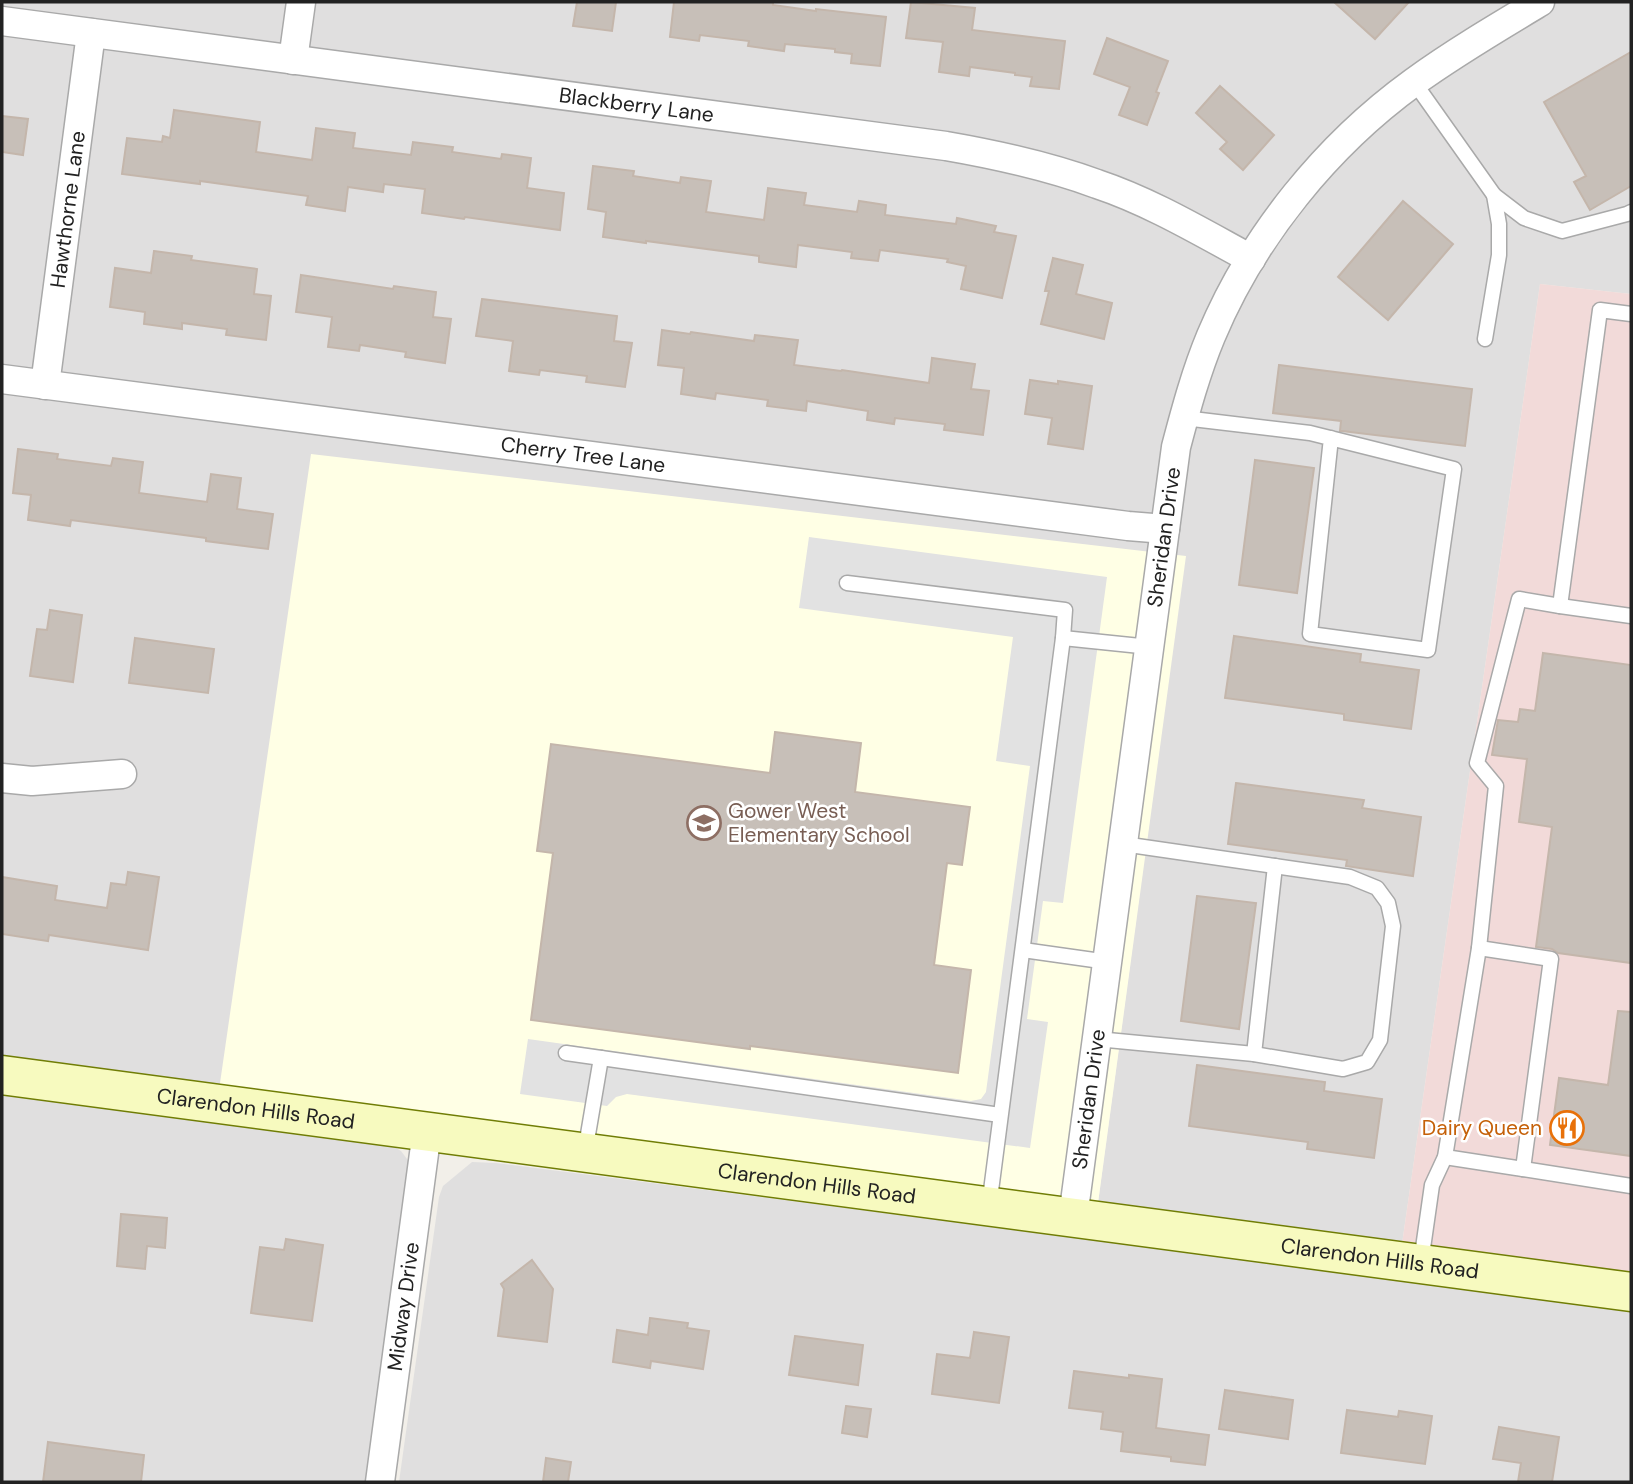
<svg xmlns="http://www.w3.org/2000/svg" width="1633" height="1484" viewBox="0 0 1633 1484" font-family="'DM Sans',sans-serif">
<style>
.residential{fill:#e0dfdf}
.commercial{fill:#f2dad9}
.education{fill:#ffffe5}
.parking{fill:#e2e2e2}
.building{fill:#c7bfb8;stroke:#c4b6ab;stroke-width:2}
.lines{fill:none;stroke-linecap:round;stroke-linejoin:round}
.lane-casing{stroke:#a9a9a9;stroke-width:17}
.street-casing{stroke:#a9a9a9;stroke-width:31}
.secondary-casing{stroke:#707d05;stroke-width:41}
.lane{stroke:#fff;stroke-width:14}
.street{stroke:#fff;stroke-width:28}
.secondary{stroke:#f7fabf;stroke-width:38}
.labels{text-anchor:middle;stroke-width:5;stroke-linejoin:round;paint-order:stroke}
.street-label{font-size:21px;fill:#222;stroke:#fff}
.education-label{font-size:21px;fill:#785e54;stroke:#fff;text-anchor:start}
.food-label{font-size:21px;fill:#c56008;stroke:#fff;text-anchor:end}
</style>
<rect width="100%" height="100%" fill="#f2efe9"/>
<!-- residential -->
<g class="residential">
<path d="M2,2H1631V294L1540,284L1402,1244L1098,1203L1185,556L219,1090L2,1061Z"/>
<path d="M2,1094L391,1145L401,1151L410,1163L374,1482H2Z"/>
<path d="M472,1162L496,1163L1631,1309V1482H399L439,1197L443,1186Z"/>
</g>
<!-- commercial -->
<path class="commercial" d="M1540,284L1631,294V1273L1402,1244Z"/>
<!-- education -->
<path class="education" d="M311,454L1186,556L1098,1203L219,1090Z"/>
<!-- parking -->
<path class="parking" d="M809,537L1107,577L1063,903L1043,901L1027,1019L1048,1022L1030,1148L627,1094L616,1097L607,1106L520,1094L528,1039L971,1101L981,1099L986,1092L1030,766L996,761L1013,637L799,608Z"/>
<!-- building -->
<g class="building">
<path d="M577,2H616L612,31L573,26Z"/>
<path d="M674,2H773V5L816,11V9L886,17L880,66L851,63L852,54L835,52V49L785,44L784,51L748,46L749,41L700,35L699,41L670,37Z"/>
<path d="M911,2L975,8L972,30L1065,41L1059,89L1030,86L1032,77L1015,75V73L970,67L969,76L939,72L943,42L906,38Z"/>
<path d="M1334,2H1409L1375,39Z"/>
<path d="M1107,38L1168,61L1156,92L1159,93L1147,125L1119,115L1130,87L1094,74Z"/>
<path d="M1631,52V186L1590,210L1574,182L1586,176L1544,102Z"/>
<path d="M1220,86L1274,135L1243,170L1220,149L1227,142L1196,113Z"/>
<path d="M174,110L260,122L256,152L312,160L316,128L355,133L353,148L411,155L413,142L453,147L452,152L501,159L502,154L531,158L527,188L564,193L560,230L465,217L464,219L422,213L425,189L384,184L383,192L348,187L345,211L306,205L308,196L200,181V184L122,174L127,138L162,142L163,136L170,138Z"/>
<path d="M2,116L28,119L23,155L2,152Z"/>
<path d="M593,166L634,171L633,176L680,183L681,177L711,181L706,212L764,220L768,188L806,193L804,205L857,212L859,201L886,205L885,215L956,224L957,218L996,226L994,232L1016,236L1002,298L961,289L966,266L947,262L948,259L880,250L878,261L851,258L852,252L798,245L796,267L759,262V256L646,241V243L603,237L606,212L588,209Z"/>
<path d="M1403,201L1453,244L1388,320L1338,277Z"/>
<path d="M154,251L192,256L191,260L257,269L254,294L271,296L266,340L226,335L227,329L182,323V329L144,324L145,312L110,307L115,268L151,273Z"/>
<path d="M1053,258L1083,265L1076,294L1112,303L1104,339L1041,324L1049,291H1045Z"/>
<path d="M301,275L393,289L394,286L436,292L433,317L451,319L445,363L405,357L406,352L360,345L359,351L328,347L332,317L296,312Z"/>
<path d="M482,299L617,316L614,341L632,343L625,387L586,382L587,376L540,370L539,375L509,371L513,341L476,336Z"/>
<path d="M662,330L690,334L691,332L754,341L755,335L798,340L794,365L841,371L842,370L929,383L932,358L975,364L971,389L989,391L983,435L944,430L945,424L895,418L894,424L867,420L868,411L807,401L806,411L767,406L768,400L716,393L715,399L681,394L684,368L658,365Z"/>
<path d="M1279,365L1472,389L1465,446L1342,431H1340L1341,421L1273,413Z"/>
<path d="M1030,380L1058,384V381L1092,386L1083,449L1048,444L1052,418L1025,414Z"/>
<path d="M18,449L58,454L57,459L111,466L113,458L143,462L139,493L207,502L211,474L241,478L237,509L273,514L268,549L206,541V538L71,520L70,526L28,520L31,495L13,493Z"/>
<path d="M1255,460L1314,468L1297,593L1239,585Z"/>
<path d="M50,610L82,615L73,682L30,676L37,629L47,630Z"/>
<path d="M1234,636L1361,654L1360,662L1419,670L1411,729L1344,720V714L1225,698Z"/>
<path d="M135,638L214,649L208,693L129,683Z"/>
<path d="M1543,653L1631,665V963L1558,953L1552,949L1536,947L1552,827L1519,822L1527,759L1492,755L1498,720L1518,722L1520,709L1535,711Z"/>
<path d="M775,732L861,743L855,792L970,807L962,865L947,863L934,965L971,970L958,1073L750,1046V1049L531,1020L553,853L537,851L551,744L770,773Z"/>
<path d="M1236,783L1364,800L1362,808L1421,817L1413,876L1346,866L1347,860L1228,844Z"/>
<path d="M128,872L159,877L148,950L49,935L48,941L2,934V877L57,886L55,900L107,908L111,883L126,885Z"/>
<path d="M1197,896L1256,903L1239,1029L1181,1021Z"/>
<path d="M1618,1011L1631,1012V1156L1550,1145L1559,1078L1608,1085Z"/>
<path d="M1197,1065L1325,1082L1324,1091L1382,1099L1374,1158L1307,1149L1308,1142L1189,1126Z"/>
<path d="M121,1214L167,1218L165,1248L147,1246L145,1269L117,1266Z"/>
<path d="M286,1239L323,1245L312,1321L251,1313L260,1247L284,1250Z"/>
<path d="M532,1260L553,1289L547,1342L498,1336L504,1289L501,1284Z"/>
<path d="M650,1318L688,1323L687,1328L709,1331L703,1369L651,1361L650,1368L613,1362L617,1330L648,1335Z"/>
<path d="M974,1332L1009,1337L999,1403L932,1394L937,1354L970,1358Z"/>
<path d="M795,1336L863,1345L858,1385L789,1375Z"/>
<path d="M1074,1371L1129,1378V1375L1162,1379L1156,1428L1209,1435L1205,1465L1171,1461V1457L1121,1451L1123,1432L1101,1429L1103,1412L1069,1408Z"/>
<path d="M1225,1390L1293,1400L1288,1439L1219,1429Z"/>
<path d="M846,1406L871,1409L867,1437L842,1433Z"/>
<path d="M1347,1410L1398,1417L1399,1411L1432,1416L1425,1464L1341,1453Z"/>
<path d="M1499,1427L1559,1437L1552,1482H1518L1521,1463L1493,1459Z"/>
<path d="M48,1442L144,1455L141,1482H43Z"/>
<path d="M546,1458L571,1462L568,1482H543Z"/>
</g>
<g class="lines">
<!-- lane casing -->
<g class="lane-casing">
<g id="lane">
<path d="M1414,82L1494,195L1524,218L1562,231L1627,214L1631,212"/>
<path d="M1485,339L1499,255V224L1494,195"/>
<path d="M1184,418L1310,433L1454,469L1428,650L1310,634L1331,438"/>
<path d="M847,583L1065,610L1063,638L989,1206"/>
<path d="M1560,606L1600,310L1631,314"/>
<path d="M1063,638L1150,647"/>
<path d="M1023,950L1108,962"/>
<path d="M1097,1039L1254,1054L1343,1069L1367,1062L1380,1040L1393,926L1388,903L1377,888L1350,877L1123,844"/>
<path d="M566,1053L1000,1115"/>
<path d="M1254,1054L1275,866"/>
<path d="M585,1152L601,1058"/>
<path d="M1445,1157L1523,1169L1551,959L1479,948"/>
<path d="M1523,1169L1631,1186"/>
<path d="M1421,1262L1432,1185L1445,1157L1479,948L1496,786L1477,763L1519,599L1560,606L1631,616"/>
</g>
</g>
<!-- street casing -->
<g class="street-casing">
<g id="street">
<path id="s1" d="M2,21L946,146C998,155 1048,166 1097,184C1151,202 1201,232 1251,259"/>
<path d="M293,60L301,2"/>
<path id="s2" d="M2,379L1128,526L1165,529"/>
<path id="s3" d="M45,385L91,33"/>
<path d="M2,778L32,781L122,774"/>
<path id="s4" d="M1073,1217L1176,447C1186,409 1196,372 1211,336C1253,236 1327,145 1414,82C1454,53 1498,27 1540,2"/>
<path id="s5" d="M380,1482L427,1131"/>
</g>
</g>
<!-- secondary casing -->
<g class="secondary-casing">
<g id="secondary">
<path id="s6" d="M2,1075L1631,1292"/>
</g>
</g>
<!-- lane -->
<use href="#lane" class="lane"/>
<!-- street -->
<use href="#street" class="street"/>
<!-- secondary -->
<use href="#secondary" class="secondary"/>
</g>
<!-- icons -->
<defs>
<g id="school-ring" transform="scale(1.75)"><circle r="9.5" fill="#fff" stroke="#8d6e63" stroke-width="1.5"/><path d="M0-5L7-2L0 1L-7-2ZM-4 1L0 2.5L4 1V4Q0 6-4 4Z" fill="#8d6e63"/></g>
<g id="restaurant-ring" transform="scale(1.75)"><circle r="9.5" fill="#fff" stroke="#e8710a" stroke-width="1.5"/><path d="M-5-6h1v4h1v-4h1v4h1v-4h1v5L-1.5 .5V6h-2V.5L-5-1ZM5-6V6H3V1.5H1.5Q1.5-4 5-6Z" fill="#e8710a"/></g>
</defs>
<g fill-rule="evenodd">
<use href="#school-ring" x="704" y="823"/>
<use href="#restaurant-ring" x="1567" y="1128"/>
</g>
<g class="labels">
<!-- street labels -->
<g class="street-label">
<text dy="7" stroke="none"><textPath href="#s1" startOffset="640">Blackberry Lane</textPath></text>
<text dy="7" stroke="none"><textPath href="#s3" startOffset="177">Hawthorne Lane</textPath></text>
<text dy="7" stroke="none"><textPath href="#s2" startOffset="586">Cherry Tree Lane</textPath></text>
<text dy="7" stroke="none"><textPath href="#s4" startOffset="686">Sheridan Drive</textPath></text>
<text dy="7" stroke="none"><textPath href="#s4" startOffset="119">Sheridan Drive</textPath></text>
<text dy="7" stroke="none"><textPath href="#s6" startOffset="256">Clarendon Hills Road</textPath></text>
<text dy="7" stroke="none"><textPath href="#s6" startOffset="822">Clarendon Hills Road</textPath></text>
<text dy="7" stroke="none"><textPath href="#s6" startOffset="1390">Clarendon Hills Road</textPath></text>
<text dy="7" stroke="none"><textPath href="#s5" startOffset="177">Midway Drive</textPath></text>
</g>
<!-- education labels -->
<g class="education-label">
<text x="728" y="818">Gower West<tspan x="728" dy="24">Elementary School</tspan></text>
</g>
<!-- food labels -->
<g class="food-label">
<text x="1542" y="1135">Dairy Queen</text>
</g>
</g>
<!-- border -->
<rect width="1633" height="1484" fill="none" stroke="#222222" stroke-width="7"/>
</svg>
